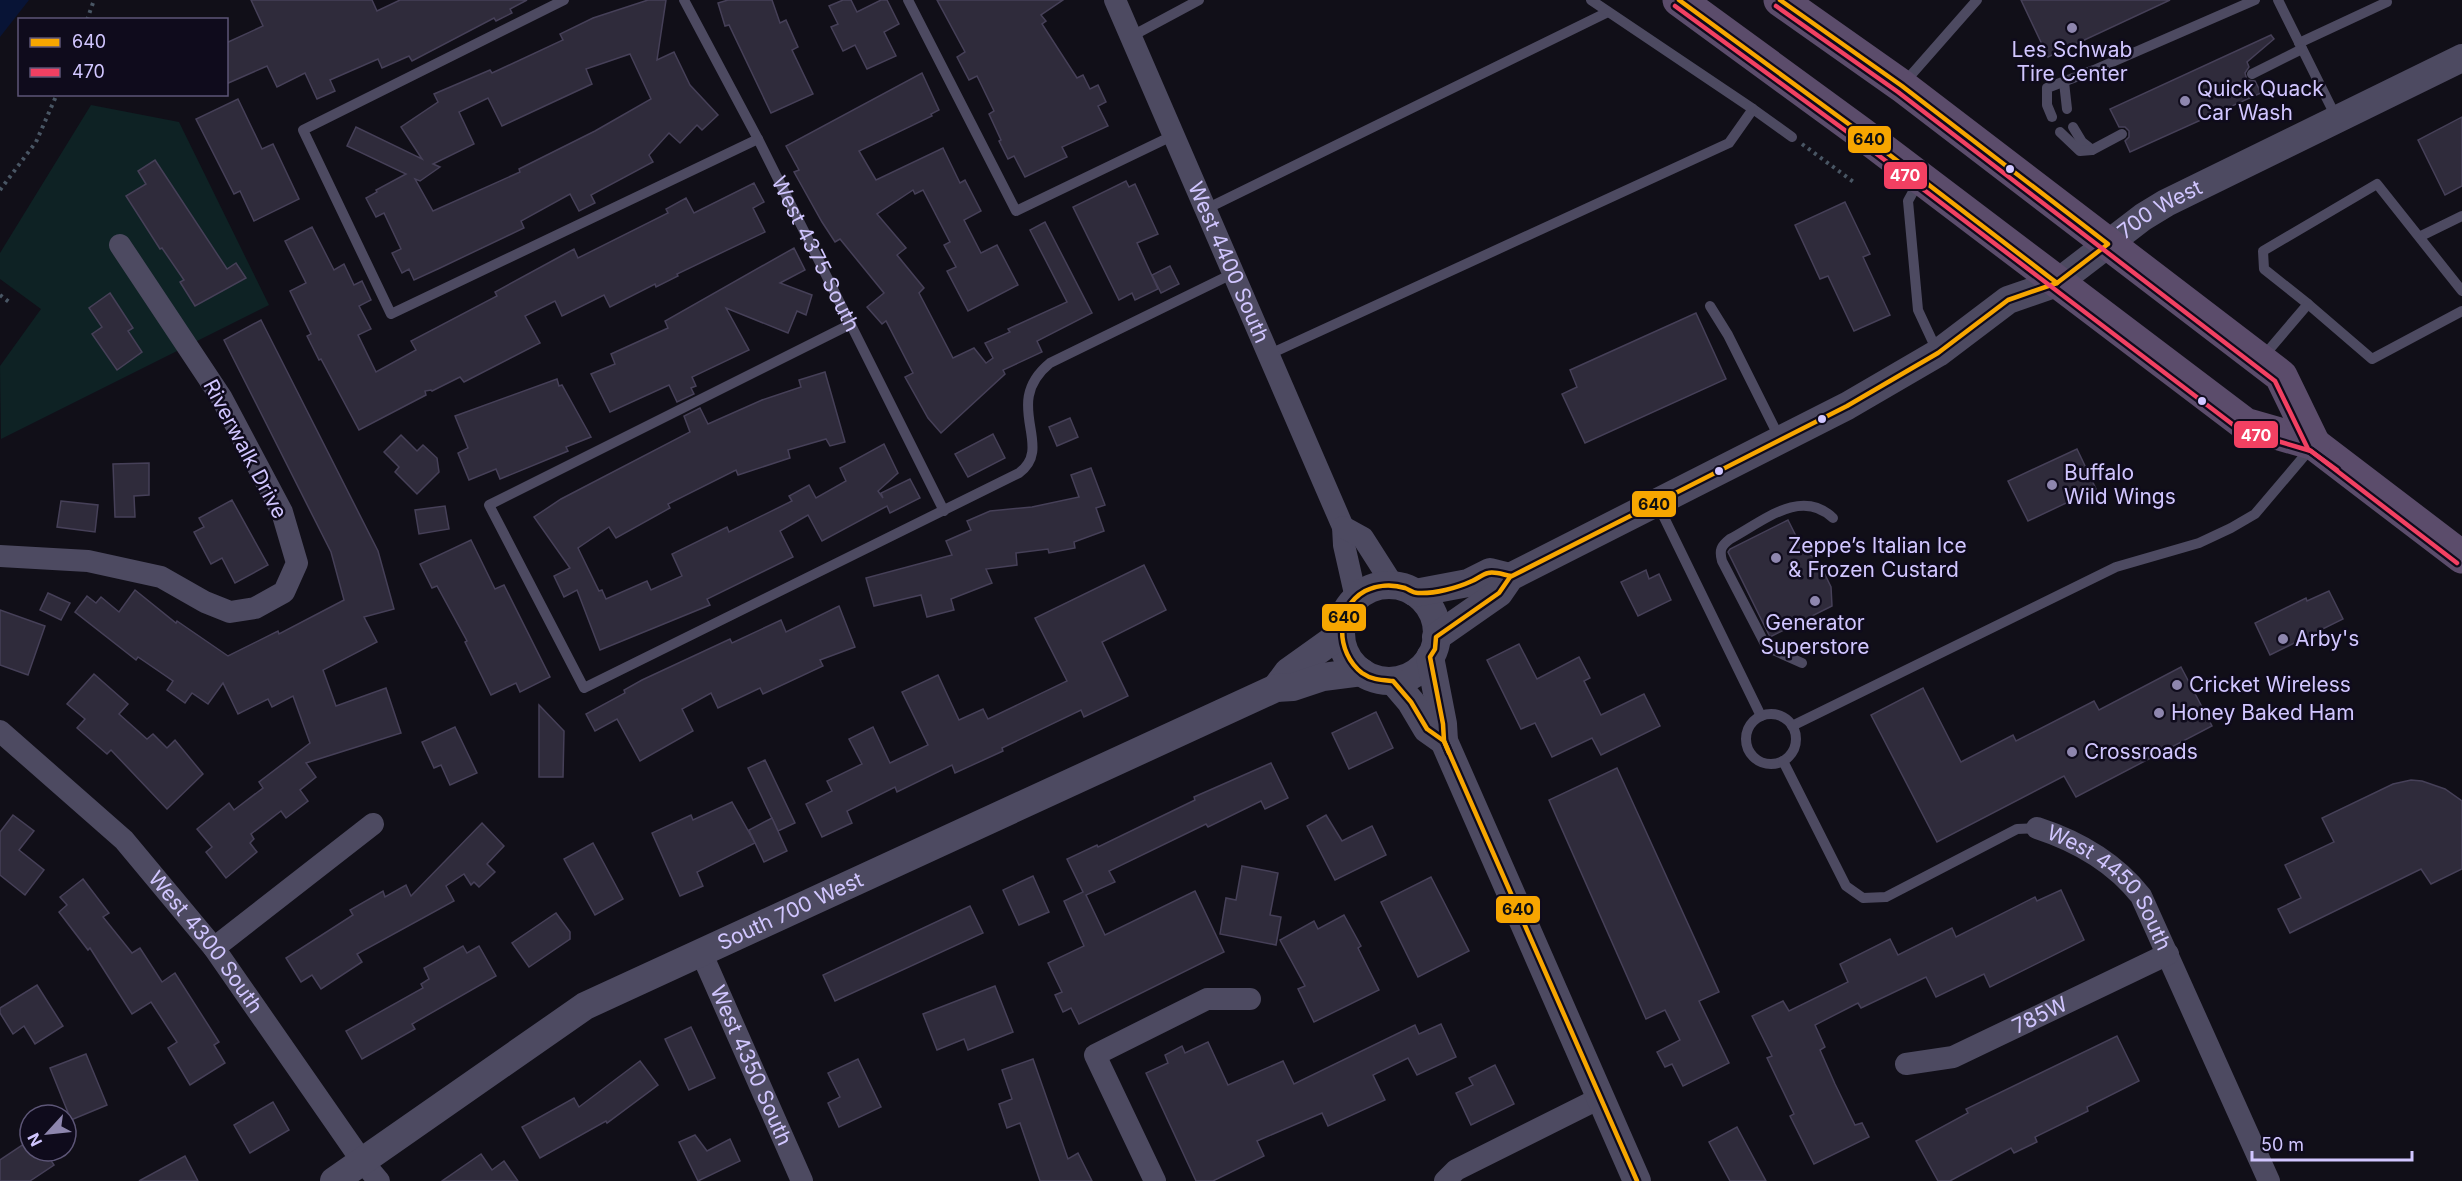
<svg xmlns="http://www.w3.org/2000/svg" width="2462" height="1181" viewBox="0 0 2462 1181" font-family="Inter,sans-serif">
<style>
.green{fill:#0e2224}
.water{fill:#081436}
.building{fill:#2f2b3b;stroke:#464058;stroke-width:1.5;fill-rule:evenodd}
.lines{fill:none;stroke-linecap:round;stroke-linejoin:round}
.path{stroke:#495664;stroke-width:4;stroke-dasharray:3 4.5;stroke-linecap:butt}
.service{stroke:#4d4a61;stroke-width:10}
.minor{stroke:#4d4a61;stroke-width:22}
.tertiary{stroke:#4d4a61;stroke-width:28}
.primary{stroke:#5b4c6b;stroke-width:33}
.bus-1-casing{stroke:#0f0b1c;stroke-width:9}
.bus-2-casing{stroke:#0f0b1c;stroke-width:9}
.bus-1{stroke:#f7a600;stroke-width:4.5}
.bus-2{stroke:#f24062;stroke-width:4.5}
.poi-dot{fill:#8e86ae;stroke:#0f0b1c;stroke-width:2}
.bus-dot{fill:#d1c6ff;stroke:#0f0b1c;stroke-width:2}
.labels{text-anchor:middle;stroke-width:5;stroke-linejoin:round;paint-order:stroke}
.poi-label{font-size:21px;fill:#d1c6ff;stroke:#0f0b1c;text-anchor:start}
.street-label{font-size:21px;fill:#d1c6ff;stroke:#0f0b1c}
.line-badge{stroke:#0f0b1c;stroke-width:2}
.badge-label{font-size:16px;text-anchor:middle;font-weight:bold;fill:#fff}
.pale-badge-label{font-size:16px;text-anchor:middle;font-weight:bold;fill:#111}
</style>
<rect width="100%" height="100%" fill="#110f18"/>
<!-- green -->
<path class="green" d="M91,105L179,122L269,305L1,439L0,366L41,309L0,279V253Z"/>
<!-- water -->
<path class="water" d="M0,0H29L0,37Z"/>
<!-- building -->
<g class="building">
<path d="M251,0H372L377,11L400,0H527L510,9L512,13L496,21L494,18L412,61L409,56L382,68L378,59L330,80L335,91L317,99L305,73L277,87L267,66L226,84V43L263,26Z"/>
<path d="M648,0H666L657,60L674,52L690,85L718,115L702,130L697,125L680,143L669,133L649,155L653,162L591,195L595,203L579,211L570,194L521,221L524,228L440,268L414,280L409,269L402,273L392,253L401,249L384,213L376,217L366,198L377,192L376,190L406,174L347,146L356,127L422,159L401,127L438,102L434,94L490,70L492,73L563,40L560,34L593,18ZM630,54L651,99L595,131L519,169L520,172L433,211L415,179L420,181L440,167L433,164L474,144L459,112L488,98L502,126L592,84L586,69Z"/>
<path d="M728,0H772L780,23L786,20L798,47L792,50L813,94L771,113L729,25L725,26L718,3Z"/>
<path d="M843,0H851L857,12L881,0H887L899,24L884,32L896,56L867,69L855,45L843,51L831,27L838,24L829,6Z"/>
<path d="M937,0H1063L1041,15L1046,21L1042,24L1077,78L1083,75L1090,89L1098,85L1106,102L1098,106L1108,126L1062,147L1067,157L1025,177L1014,156L1008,159L999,141L1001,140L989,114L994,111L977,76L969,80L957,57L965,52Z"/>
<path d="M2021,0H2170L2048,57Z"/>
<path d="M2271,35L2274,39L2247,62L2249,67L2245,73L2247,80L2255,81L2261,93L2130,152L2125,141L2129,137V131L2125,127H2119L2110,109Z"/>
<path d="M922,73L939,110L931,114L932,116L859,151L876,180L943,148L960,183L965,180L981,211L964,220L981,253L997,245L1018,285L968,311L947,271L956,267L944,245L950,242L923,190L915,194L913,190L877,214L906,248L897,255L924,288L919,293L953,358L974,348L986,363L993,358L985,343L1010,332L1008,329L1067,302L1030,230L1045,222L1092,313L1037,341L1042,352L1003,370L1005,374L941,433L928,418L905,377L913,373L886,321L882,324L867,307L884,293L840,239L835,242L822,222L794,172L799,170L786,146Z"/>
<path d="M238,99L262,149L273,144L299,199L254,221L240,191L234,194L196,119Z"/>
<path d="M2462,117V186L2445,195L2418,140Z"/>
<path d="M155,160L227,269L236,263L246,278L195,306L180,282L184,280L162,248L160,249L126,196L146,184L138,171Z"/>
<path d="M1126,181L1129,187L1135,184L1158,234L1137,243L1158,289L1135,300L1132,293L1119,300L1073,207Z"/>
<path d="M754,183L764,202L753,208L765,232L677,274L678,276L656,287L655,284L610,307L604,295L562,316L555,301L525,316L540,343L464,382L460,377L432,391L431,390L425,391L426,395L359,430L321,359L319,360L307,336L311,334L290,291L306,283L285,241L312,227L334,270L344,264L354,285L362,281L371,300L359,306L371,329L358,335L376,372L416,350L411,341L497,296L495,292L563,255L574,249L578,258L668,213L666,209L686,198L694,213Z"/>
<path d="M1845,202L1870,254L1863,257L1890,315L1854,331L1828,276L1820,279L1795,225Z"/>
<path d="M794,248L805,270L780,283L812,295L806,315L797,311L788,333L726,308L749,350L692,377L696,386L691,388L694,394L677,402L669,385L610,412L591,374L615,364L611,354L668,328L665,321Z"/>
<path d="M1170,266L1179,284L1161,293L1152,275Z"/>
<path d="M110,293L133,328L128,331L142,352L117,370L92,334L102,327L89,308Z"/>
<path d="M1696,313L1726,379L1585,443L1562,394L1577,387L1570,370Z"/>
<path d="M261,320L378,551L394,609L364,617L377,642L323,670L336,706L386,688L401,733L306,763L316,777L300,790L308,801L286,818L281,811L251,834L254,839L250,843L257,852L226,878L206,852L212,847L197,829L229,803L234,810L263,788L259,782L310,743L293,696L272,707L268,699L238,714L223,683L208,704L192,693L185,703L167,690L173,681L138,657L136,660L75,612L87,596L96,603L101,597L119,612L135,590L176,623L177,621L228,656L278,631L279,634L344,600L331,552L224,340Z"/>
<path d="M825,372L845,442L830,446L826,439L788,450L790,458L738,475L736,470L668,504L670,508L616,538L609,527L578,548L599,591L602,590L606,599L647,581L651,590L682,576L672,554L727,527L729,532L792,501L789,496L809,485L816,498L846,481L840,468L884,444L898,473L878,491L883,498L881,493L910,479L920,498L890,513L887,506L822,541L808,515L780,531L793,557L707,599L710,605L600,650L577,590L564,597L554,576L570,568L534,517L561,499L690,432L684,416L700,408L708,424L762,400L801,387L799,380Z"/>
<path d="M557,379L559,386L562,385L591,437L566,447L568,451L500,479L496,469L469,480L458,453L468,448L455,416Z"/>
<path d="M1070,418L1078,437L1057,446L1049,427Z"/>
<path d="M993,434L1005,458L968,477L955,454Z"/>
<path d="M401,435L417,451L423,445L437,458L439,472L417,494L395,472L399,467L384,452Z"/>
<path d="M2077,449L2096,489L2028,521L2008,481Z"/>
<path d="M149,463V495L134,496L135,517H115L113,464Z"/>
<path d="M1091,468L1105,505L1096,508L1104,531L1074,542L1075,548L1049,553L1048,549L1016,553L1017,565L986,569L992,583L951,599L954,610L927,617L921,595L874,606L866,578L952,555L946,541L971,530L967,521L990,511L1032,507L1079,497L1071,475Z"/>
<path d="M232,500L268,565L235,583L222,558L211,564L194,532L204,527L199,518Z"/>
<path d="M61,501L98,505L95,532L57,527Z"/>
<path d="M445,506L449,529L419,534L415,510Z"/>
<path d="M1788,520L1803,550L1818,560L1831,587L1832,606L1770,637L1728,552L1730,549Z"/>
<path d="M471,540L495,589L504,585L550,677L520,692L516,683L491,695L465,642L467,641L437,586L432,588L420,564Z"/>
<path d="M1144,565L1166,610L1102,642L1128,696L1084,717L1081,710L1002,748L1003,751L955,773L952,765L897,792L895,787L847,811L852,823L822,837L806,804L832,791L827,781L862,764L849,739L873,727L890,763L928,745L902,692L938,675L959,720L983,709L988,719L1067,681L1035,618Z"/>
<path d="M1646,570L1649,579L1659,574L1671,600L1638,616L1621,582Z"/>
<path d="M2329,591L2343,619L2270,655L2255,623L2306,598L2307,601Z"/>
<path d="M48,593L70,603L61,620L40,610Z"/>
<path d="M839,606L855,647L820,660L823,666L763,694L760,688L718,708L711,693L682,709L693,731L640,761L617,719L595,731L586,714L625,693L624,690L642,680L730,639L732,643L781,620L786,632Z"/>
<path d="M0,610L45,626L28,675L0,665Z"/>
<path d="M1519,644L1537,679L1579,657L1590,678L1584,681L1601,715L1644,694L1660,726L1601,755L1592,738L1552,757L1535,723L1521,729L1487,660Z"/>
<path d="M2181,667L2212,726L2076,797L2064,776L1937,842L1871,715L1923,688L1961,762L2013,735L2016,741L2094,701L2099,710Z"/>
<path d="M94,674L128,704L119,714L147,739L153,734L167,748L175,740L203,774L167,809L111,750L107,754L77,728L85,719L67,704Z"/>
<path d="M539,705L564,731L563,777H539Z"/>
<path d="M1376,712L1393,748L1349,769L1332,733Z"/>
<path d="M455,727L477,773L450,785L441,765L434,768L422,742Z"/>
<path d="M765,760L795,823L778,831L748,768Z"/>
<path d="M1271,763L1288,798L1265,809L1261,801L1208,827L1206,824L1109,871L1115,882L1086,895L1105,935L1195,891L1224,952L1079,1024L1071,1008L1063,1012L1055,995L1062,992L1048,963L1084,946L1064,901L1083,892L1067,859L1097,845L1098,847L1195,800L1194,797Z"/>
<path d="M1617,768L1719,992L1699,1001L1729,1063L1683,1086L1672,1064L1665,1067L1657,1052L1680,1040L1665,1010L1646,1019L1549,800Z"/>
<path d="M2411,780L2422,781L2445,789L2462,801V869L2431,884L2421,869L2290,933L2278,909L2301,898L2285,865L2334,842L2322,818L2393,784Z"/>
<path d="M732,802L755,843L697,872L703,886L680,896L652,833L691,815L693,820Z"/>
<path d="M13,815L34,831L19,850L44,870L25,895L0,875V832Z"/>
<path d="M1326,815L1342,841L1372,826L1386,855L1335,880L1307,826Z"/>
<path d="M772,818L787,851L764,862L749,830Z"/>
<path d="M482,823L504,846L487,864L495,872L479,887L474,882L471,885L464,874L446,886L454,901L357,954L362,962L321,989L312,975L301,982L286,958L353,915L350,910L383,891L385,897L406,885L411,896Z"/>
<path d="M593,843L623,899L595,915L564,859Z"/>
<path d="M1242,866L1278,873L1270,915L1281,917L1276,945L1220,934L1226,898L1236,900Z"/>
<path d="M1033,876L1049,912L1019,925L1003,890Z"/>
<path d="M1431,877L1469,951L1418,977L1381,902Z"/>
<path d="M83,879L109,913L103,917L132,953L140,948L162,982L175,973L219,1042L214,1045L225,1063L190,1085L168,1048L177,1042L151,1002L132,1014L90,948L88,950L59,912L67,905L60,897Z"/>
<path d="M2061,890L2084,940L1990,987L1984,974L1936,997L1926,977L1861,1008L1858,1003L1815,1025L1825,1047L1820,1050L1835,1084L1855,1125L1862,1123L1869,1137L1814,1164L1790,1116L1794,1114L1767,1058L1772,1056L1752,1016L1783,1001L1789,1011L1848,982L1840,964L1890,939L1898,955L1952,928L1956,937L2035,897L2037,901Z"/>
<path d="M970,906L983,933L835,1001L823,975Z"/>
<path d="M556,913L570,932V939L529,967L512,943Z"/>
<path d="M1344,915L1361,946L1358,948L1379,990L1314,1022L1298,989L1305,986L1280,940L1314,921L1318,929Z"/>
<path d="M463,946L467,953L479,946L496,976L412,1024L415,1029L362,1059L346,1031L423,988L421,984L429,979L424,968Z"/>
<path d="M37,985L63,1026L35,1044L24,1026L13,1034L0,1013V1008Z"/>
<path d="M995,986L1013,1032L968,1050L964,1039L937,1050L923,1014Z"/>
<path d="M1441,1024L1456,1057L1417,1075L1408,1058L1373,1075L1385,1100L1328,1126L1322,1113L1257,1141L1264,1156L1213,1181H1196L1146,1073L1168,1063L1165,1055L1182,1046L1185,1053L1208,1042L1228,1085L1283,1061L1294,1084L1415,1025L1419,1034Z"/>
<path d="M691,1027L715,1078L689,1090L665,1039Z"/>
<path d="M2117,1036L2139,1081L2087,1107L2088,1111L2035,1137L2037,1142L2014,1153L2011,1148L1950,1181H1938L1916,1141L1968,1113L1966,1109Z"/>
<path d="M86,1054L107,1105L71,1120L50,1068Z"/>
<path d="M858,1059L881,1107L839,1127L828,1103L840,1097L828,1073Z"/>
<path d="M1033,1059L1068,1159L1078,1153L1092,1181H1040L1020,1123L1007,1128L999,1104L1012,1099L1002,1070Z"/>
<path d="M640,1061L658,1085L607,1123L606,1121L540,1158L522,1127L574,1098L579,1107Z"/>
<path d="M1495,1065L1514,1104L1471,1125L1456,1093L1473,1085L1469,1078Z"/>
<path d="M273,1102L289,1130L250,1153L234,1125Z"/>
<path d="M1737,1127L1766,1181H1730L1709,1142Z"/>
<path d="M695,1135L707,1151L730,1139L740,1161L698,1181L679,1142Z"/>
<path d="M30,1140V1151H45L54,1165L30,1181H0V1160Z"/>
<path d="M481,1154L492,1170L504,1161L518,1181H442Z"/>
<path d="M185,1156L198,1181H139Z"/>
</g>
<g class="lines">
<!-- path -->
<g class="path">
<path d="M87,20L94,0"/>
<path d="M1802,144L1855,183"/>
<path d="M0,190L36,142L57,94"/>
<path d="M0,295L9,302"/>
</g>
<!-- service -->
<g class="service">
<path d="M564,0L303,130L391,314L758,139"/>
<path id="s1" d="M684,0L758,139L944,511"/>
<path d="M908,0L1016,211L1174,135"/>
<path d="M2278,0L2337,119"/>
<path d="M1132,36L1199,0"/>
<path d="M2299,43L2387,2"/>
<path d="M2252,74L2302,49"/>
<path d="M2064,82L2067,109"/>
<path d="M1904,83L1977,0"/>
<path d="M1753,109L1792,137"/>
<path d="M2052,117L2047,105V88L2094,70L2255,0"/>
<path d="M2073,127L2082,142L2092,150"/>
<path d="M2060,132L2080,151L2092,150L2122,134"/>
<path d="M1919,181L1908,201L1918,310L1938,353"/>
<path d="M1206,209L1608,12"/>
<path d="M2421,236L2462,216"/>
<path d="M2462,291L2377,184L2263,251L2264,269L2308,304L2372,359L2462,311"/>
<path d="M1710,306L1728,335L1780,439"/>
<path d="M851,324L489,505L584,688L1019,473C1056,446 1000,404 1050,363L1234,273"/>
<path d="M1270,354L1729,143L1753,109L1591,0"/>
<path d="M2262,358L2308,304"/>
<path d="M1657,503L1761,716"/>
<path d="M1802,663L1773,650L1764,642L1722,561C1719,550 1721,546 1730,539C1762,522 1801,487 1833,518"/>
<circle cx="1771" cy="739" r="25"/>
<path d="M1792,726L2116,567L2199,543L2231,528L2255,514L2311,448"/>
<path d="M1783,761L1846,886L1863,898L1886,897L2017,829L2037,828"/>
</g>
<!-- minor -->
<g class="minor">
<path id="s2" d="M1115,0L1343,527L1344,545L1356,598"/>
<path d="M1343,527L1363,538L1393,585"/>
<path d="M0,556L88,561L161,577L205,602L230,612L255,608L284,592L297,563L282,512L221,397L120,245"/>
<path id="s3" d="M0,731L124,840L214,948L362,1161L379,1181"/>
<path id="s4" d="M2037,828C2077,841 2115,863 2141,896L2269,1181"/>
<path d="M214,948L373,824"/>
<path id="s5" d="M701,952L802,1181"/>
<path id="s6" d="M1906,1064L1953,1057L2168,954"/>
<path d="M1155,1181L1095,1055L1207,999H1250"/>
<path d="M1445,1181L1456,1170L1600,1098"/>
</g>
<!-- tertiary -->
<g class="tertiary">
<circle cx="1389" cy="633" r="48"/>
<path d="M1415,593L1468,583L1490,572L1510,577"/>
<path id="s7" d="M1436,637L1499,593L1510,577L1847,406L1938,353L2008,300L2057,283L2143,217L2166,203L2462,58"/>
<path d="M1430,657L1443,724L1444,741L1637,1181"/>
<path d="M1393,681L1411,702L1427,729L1444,741"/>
<path d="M1276,688L1288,672L1330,642L1341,630"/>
<path id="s8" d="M334,1181L585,1006L1276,688L1293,687L1323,677L1362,672"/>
</g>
<!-- primary -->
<g class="primary">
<path d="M1679,0L1861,133L2245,424L2314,444L2462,557"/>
<path d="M1780,0L1902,86L2281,376L2314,444"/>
</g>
<!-- bus-1 casing -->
<g class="bus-1-casing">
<g id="bus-1">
<path d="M1679,0L1861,133L2057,283"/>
<path d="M1449,753L1444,741L1427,729L1411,702L1393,681C1382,680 1372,680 1362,673C1336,653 1334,608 1365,591C1377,585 1392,584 1405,588C1410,590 1413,593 1418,593C1434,594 1457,588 1472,581C1477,579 1483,574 1488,573C1495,571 1504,575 1511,576"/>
<path d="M1637,1181L1444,741L1443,724L1430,657L1435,649L1436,637L1499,593L1510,577L1847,406L1938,353L2008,300L2057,283L2108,244L1902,86L1780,0"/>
</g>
</g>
<!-- bus-2 casing -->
<g class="bus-2-casing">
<g id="bus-2">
<path d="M1675,6L1857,139L2240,430L2311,451L2457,563"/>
<path d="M1776,6L1898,92L2275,381L2308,449L2337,470"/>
</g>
</g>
<!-- bus-1 -->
<use href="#bus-1" class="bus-1"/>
<!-- bus-2 -->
<use href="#bus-2" class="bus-2"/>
</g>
<!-- markers -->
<g class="poi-dot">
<circle cx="2072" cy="28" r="6"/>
<circle cx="2185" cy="101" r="6"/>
<circle cx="2052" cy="485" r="6"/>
<circle cx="1776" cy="558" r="6"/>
<circle cx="1815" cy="601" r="6"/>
<circle cx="2283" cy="639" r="6"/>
<circle cx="2177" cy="685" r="6"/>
<circle cx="2159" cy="713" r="6"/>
<circle cx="2072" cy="752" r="6"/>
</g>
<g class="bus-dot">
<circle cx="2010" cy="169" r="5"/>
<circle cx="2202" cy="401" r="5"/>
<circle cx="1822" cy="419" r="5"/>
<circle cx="1719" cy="471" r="5"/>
</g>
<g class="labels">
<!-- poi labels -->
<g class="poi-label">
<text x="2072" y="57" text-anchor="middle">Les Schwab<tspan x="2072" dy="24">Tire Center</tspan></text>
<text x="2197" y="96">Quick Quack<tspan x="2197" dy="24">Car Wash</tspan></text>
<text x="2064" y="480">Buffalo<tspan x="2064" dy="24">Wild Wings</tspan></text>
<text x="1788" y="553">Zeppe’s Italian Ice<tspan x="1788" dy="24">&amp; Frozen Custard</tspan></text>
<text x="1815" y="630" text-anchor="middle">Generator<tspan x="1815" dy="24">Superstore</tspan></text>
<text x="2295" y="646">Arby's</text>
<text x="2189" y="692">Cricket Wireless</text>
<text x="2171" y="720">Honey Baked Ham</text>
<text x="2084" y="759">Crossroads</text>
</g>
<!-- street labels -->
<g class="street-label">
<text dy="7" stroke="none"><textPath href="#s7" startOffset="846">700 West</textPath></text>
<text dy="7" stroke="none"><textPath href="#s1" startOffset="286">West 4375 South</textPath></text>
<text dy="7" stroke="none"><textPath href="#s2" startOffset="286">West 4400 South</textPath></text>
<text transform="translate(245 449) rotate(62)" y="7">Riverwalk Drive</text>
<text dy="7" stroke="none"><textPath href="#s4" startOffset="98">West 4450 South</textPath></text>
<text dy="7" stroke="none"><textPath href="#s8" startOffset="532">South 700 West</textPath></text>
<text dy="7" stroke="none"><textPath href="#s3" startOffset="296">West 4300 South</textPath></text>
<text dy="7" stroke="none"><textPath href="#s6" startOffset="144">785W</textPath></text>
<text dy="7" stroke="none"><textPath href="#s5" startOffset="124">West 4350 South</textPath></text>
</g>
</g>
<g class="line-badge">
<rect x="1847" y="125" width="45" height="29" rx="6" fill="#f7a600"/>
<rect x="1883" y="161" width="45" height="29" rx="6" fill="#f24062"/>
<rect x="2233" y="420" width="46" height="29" rx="6" fill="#f24062"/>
<rect x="1631" y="490" width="46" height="28" rx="6" fill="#f7a600"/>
<rect x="1321" y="603" width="46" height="29" rx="6" fill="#f7a600"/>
<rect x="1495" y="895" width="46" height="29" rx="6" fill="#f7a600"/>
</g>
<g class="badge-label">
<text x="1905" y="181">470</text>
<text x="2256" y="441">470</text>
</g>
<g class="pale-badge-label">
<text x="1869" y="145">640</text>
<text x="1654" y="510">640</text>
<text x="1344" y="623">640</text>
<text x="1518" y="915">640</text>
</g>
<!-- legend -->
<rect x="18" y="18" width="210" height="78" fill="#0f0b1c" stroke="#5d5677" stroke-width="1.5"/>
<rect x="30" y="38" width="30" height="9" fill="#f7a600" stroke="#5d5677" stroke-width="1.5"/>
<text x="72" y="48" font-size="18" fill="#d1c6ff">640</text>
<rect x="30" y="68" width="30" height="9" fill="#f24062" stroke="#5d5677" stroke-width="1.5"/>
<text x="72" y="78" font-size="18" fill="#d1c6ff">470</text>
<!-- north arrow -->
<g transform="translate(48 1133) rotate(243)"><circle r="28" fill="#0f0b1c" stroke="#5d5677" stroke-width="1.5"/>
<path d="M0-4.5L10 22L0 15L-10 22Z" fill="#8e86ae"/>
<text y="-9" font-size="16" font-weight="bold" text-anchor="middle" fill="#d1c6ff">N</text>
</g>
<!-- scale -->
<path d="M2252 1151v9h160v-9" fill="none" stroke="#d1c6ff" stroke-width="3"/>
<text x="2261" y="1151" font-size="18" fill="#d1c6ff" stroke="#0f0b1c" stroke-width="4.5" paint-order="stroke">50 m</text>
</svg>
